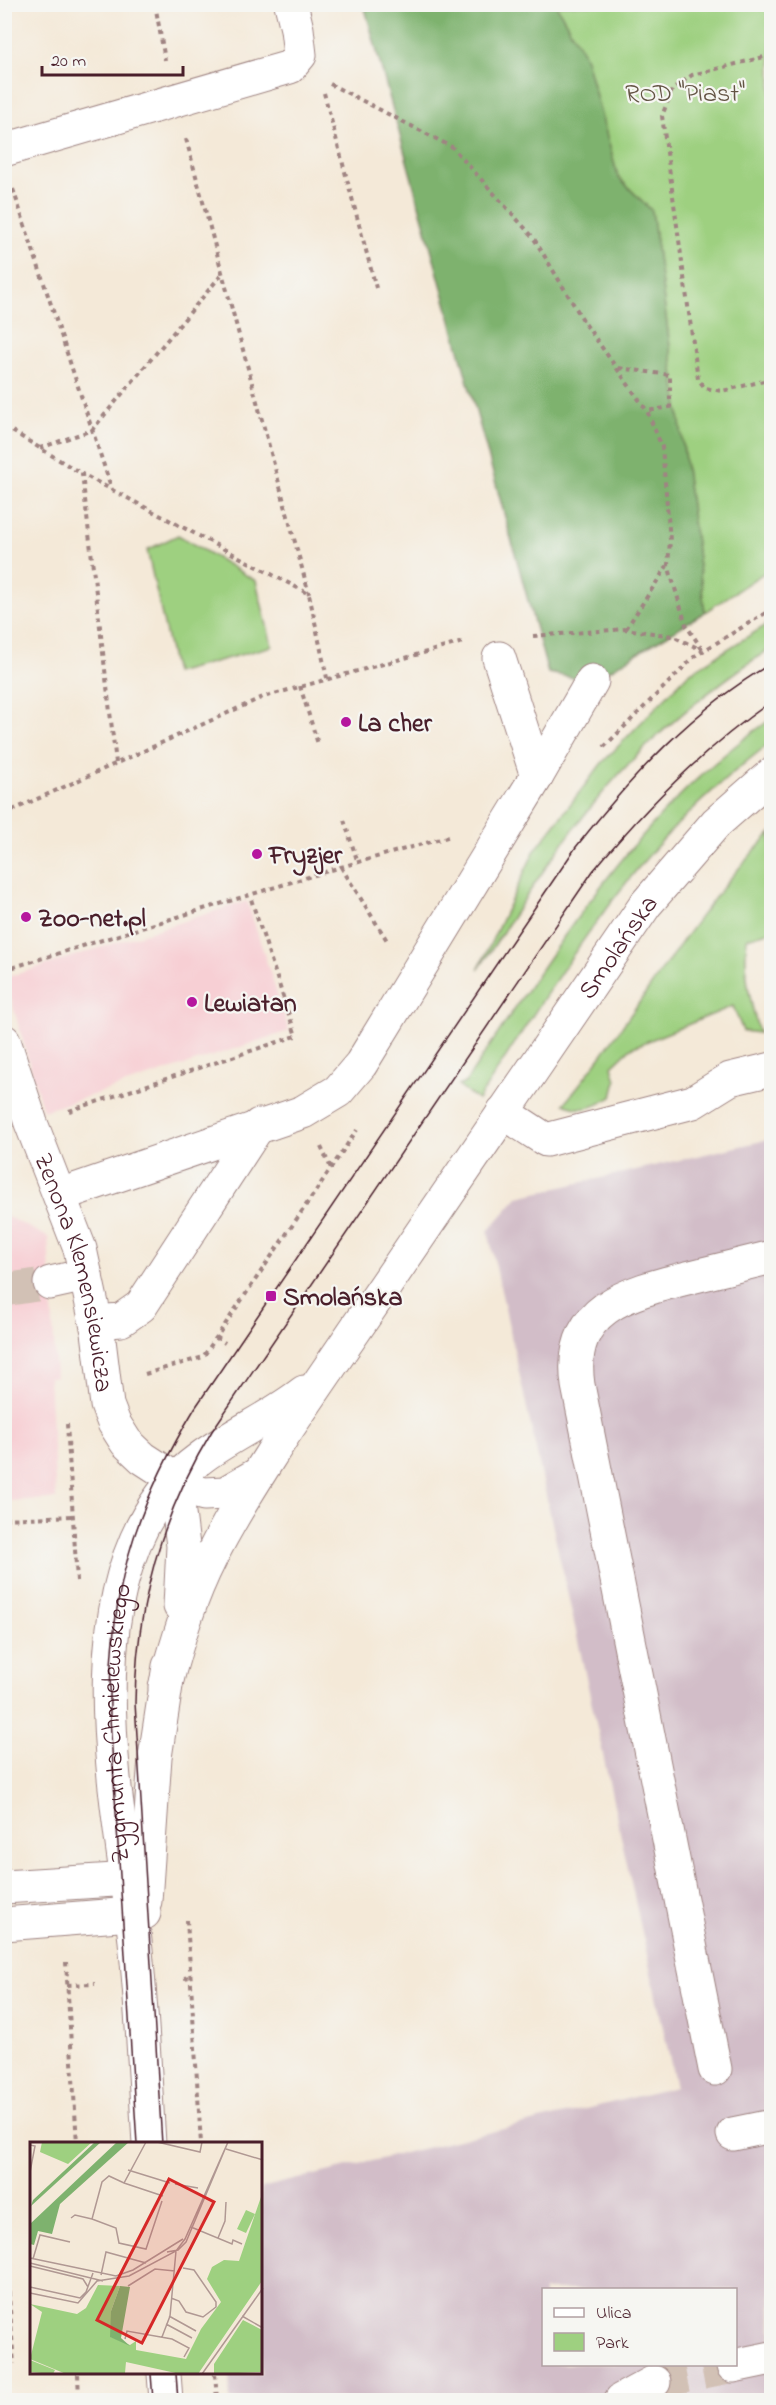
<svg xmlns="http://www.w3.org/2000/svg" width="776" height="2405" viewBox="0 0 776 2405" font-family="'Indie Flower',sans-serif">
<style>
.built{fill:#f7cfd4}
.industrial{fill:#d2bdc8;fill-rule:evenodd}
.green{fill:#9ed080;stroke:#747856;stroke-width:1.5}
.forest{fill:#7eb26e;stroke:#64684c;stroke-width:1.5}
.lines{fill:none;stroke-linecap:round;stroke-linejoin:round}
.minor-tunnel{stroke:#d2c1b5;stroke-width:33;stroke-dasharray:33 16;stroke-linecap:butt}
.minor-casing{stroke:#9f8482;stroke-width:35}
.path{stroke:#9f8482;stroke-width:4;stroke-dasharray:4.5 4.5;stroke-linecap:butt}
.minor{stroke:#fff;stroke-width:33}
.tram{stroke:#4a1f2b;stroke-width:1.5}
.poi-dot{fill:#b5179e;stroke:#f6f6f2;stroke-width:2}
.labels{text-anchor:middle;stroke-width:4.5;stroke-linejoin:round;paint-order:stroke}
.park-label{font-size:26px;fill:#635444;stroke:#f6f6f2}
.poi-label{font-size:26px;font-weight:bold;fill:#4a1f2b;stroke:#f6f6f2;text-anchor:start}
.street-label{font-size:26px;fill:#4a1f2b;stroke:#f6f6f2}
.inset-road{fill:none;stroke:#b09893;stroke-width:1.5}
.view{fill:#d62828;fill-opacity:0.15;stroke:#d62828;stroke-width:3}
.inset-edge{fill:none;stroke:#4a1f2b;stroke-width:3}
</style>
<rect width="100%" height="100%" fill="#f6f6f2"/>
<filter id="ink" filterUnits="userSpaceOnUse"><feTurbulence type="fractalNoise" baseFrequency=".0167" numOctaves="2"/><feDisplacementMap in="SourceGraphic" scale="12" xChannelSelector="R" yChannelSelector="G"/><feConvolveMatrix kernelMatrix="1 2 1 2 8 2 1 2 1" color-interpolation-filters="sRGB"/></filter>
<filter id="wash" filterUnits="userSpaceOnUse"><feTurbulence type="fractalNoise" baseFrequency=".008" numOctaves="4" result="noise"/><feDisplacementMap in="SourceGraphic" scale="24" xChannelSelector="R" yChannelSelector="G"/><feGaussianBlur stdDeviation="1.35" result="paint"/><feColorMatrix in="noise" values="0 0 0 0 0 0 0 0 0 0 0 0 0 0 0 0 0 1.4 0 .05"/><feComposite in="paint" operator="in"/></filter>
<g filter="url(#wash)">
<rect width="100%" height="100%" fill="#f4e9d8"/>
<!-- built -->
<g class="built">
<path d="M247,901L289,1031L43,1111L5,978Z"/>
<path d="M4,1215L48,1237L56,1377H49L56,1499L5,1501Z"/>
</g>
<!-- industrial -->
<path class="industrial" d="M771,1139V2400H230L229,2374H261V2188L676,2087L488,1231L518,1197ZM544,2290H736V2364H544Z"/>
<!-- green -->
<g class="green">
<path d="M556,5H771V568L705,612L652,211L618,177L585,56Z"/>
<path d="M178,535L256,581L272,646L175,673L147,550Z"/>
<path d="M771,622V648C706,691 645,740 596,801C552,853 516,913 478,970L534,852L601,764L689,673Z"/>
<path d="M771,719V742C726,777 682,816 645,860C582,934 531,1019 478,1100L458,1086L465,1083C554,951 637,811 771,719Z"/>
<path d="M771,833V931L747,938C743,974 750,999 759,1033L743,1031L733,1006L631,1048L612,1066L616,1081L612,1097C594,1107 584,1113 564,1104C636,1016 691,915 771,833Z"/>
</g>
<!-- forest -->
<path class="forest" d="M364,5H556L585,56L618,177L652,211L705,612L592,681L548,673Z"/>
</g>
<g filter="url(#ink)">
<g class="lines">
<!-- minor-tunnel -->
<g class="minor-tunnel">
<path d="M4,1290L50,1283"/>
<path d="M654,2382L733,2366"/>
</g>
<!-- minor casing -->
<g class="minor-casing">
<g id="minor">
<path d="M4,150L290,67L300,55L297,29L291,4"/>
<path d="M499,658L537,776"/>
<path id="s1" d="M4,1041L31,1123L80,1249L98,1332L107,1405L114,1423L126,1442L143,1458L194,1491L204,1494L225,1493L258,1474"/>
<path d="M503,1112L546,1140L693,1102L730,1079L772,1069"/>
<path d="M60,1195L303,1112L338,1091L361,1064L537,776L592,681"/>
<path d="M50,1283L86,1275"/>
<path d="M96,1322L121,1320L141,1306L259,1125"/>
<path d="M175,1480L183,1546L180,1606"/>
<path id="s2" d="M165,1687C177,1642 190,1598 211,1557C232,1514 259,1474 284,1434L646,904L716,823L772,774"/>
<path d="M4,1887L146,1878"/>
<path d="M145,1901L155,1757L169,1666"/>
<path d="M4,1924L144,1913"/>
<path d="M715,2069L578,1385C567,1308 627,1293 687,1278C715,1271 743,1264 772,1257"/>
<path d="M733,2134L772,2126"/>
<path d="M149,2144C145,2076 142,2008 135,1941C119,1804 74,1613 162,1495C198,1447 258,1428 304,1392"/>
<path d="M733,2366L772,2358"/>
<path d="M164,2374L166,2400"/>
<path d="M621,2400L654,2382"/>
</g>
</g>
<!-- path -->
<g class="path">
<path d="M155,4L165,60"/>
<path d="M772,55L692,75L672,90L662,116L698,379L705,388L722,391L772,379"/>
<path d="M330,84L452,147L533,237L586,325L647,411L662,447L670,540L668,565L686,625L702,649"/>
<path d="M324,93L376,288"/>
<path d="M186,139L309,594"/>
<path d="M13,189L112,490"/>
<path d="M619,368L670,375V407L647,411"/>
<path d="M4,434L12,431L82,474"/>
<path d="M40,448L92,430L222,274"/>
<path d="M626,629L667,566"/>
<path d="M533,636L626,629L672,636L702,650"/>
<path d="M300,686L318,744"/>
<path d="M604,747L695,656L772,609"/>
<path d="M116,763L82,474L309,594L327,678"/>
<path d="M4,814L263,697L463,642"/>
<path d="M344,820L358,863"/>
<path d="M341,867L388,942"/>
<path d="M4,970L341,867L451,836"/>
<path d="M69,1111L296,1036L250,896"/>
<path d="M321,1147L331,1168"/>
<path d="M216,1337L225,1343"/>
<path d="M145,1374L203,1357L357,1130"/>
<path d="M67,1424L77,1581"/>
<path d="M4,1519L73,1516"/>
<path d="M187,1920L201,2144"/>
<path d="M66,1962L77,2144"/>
<path d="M184,1978L190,1977"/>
<path d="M67,1985L95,1984"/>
<path d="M4,2229L14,2364"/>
<path d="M78,2374L79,2400"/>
<path d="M215,2374L217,2400"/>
</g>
<!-- minor -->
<use href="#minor" class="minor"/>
<!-- tram -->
<g class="tram">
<path id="s3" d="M137,2144L110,1718C108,1597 132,1512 195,1408L576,847C632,776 693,709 772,663"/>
<path d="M162,2144L135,1703C136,1605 161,1515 212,1431L593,871C646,807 703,749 772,701"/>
<path d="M151,2374L153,2400"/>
<path d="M176,2374L178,2400"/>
</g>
</g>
</g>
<!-- markers -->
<g class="poi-dot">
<circle cx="346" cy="722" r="6"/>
<circle cx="257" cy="854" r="6"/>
<circle cx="26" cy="917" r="6"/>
<circle cx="192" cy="1002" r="6"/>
<rect x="265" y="1290" width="12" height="12" rx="3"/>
</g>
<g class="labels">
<!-- park labels -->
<g class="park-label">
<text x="685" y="101">ROD "Piast"</text>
</g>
<!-- poi labels -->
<g class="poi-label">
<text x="358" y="731">La cher</text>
<text x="269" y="863">Fryzjer</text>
<text x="38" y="926">Zoo-net.pl</text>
<text x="204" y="1011">Lewiatan</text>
<text x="283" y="1305">Smolańska</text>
</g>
<!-- street labels -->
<g class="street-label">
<text dy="9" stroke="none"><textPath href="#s2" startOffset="872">Smolańska</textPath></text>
<text dy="9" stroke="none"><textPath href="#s1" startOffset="243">Zenona Klemensiewicza</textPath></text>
<text dy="9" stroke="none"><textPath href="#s3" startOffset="422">Zygmunta Chmielewskiego</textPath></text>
</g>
</g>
<!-- overview -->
<g transform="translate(30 2142)">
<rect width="232" height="232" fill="#f4e9d8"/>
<path d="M12,0H62L38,22L10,10ZM232,52V139L168,232H150L96,220L95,231L100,232H36L0,217L12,170L0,162L47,172L56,166L68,143L90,144L81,169V195L100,203L106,199V208L156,217L171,187L191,160L177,137L182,125L194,118L209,119ZM216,68L225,72L216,91L207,87ZM213,178L232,188V230L184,232V222ZM0,218L25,228L23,232L0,230Z" fill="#9ed080"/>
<path d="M65,0H71L1,64L3,58ZM87,0H99L30,62L22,92L8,89L4,103L0,102V82ZM90,144L100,145L91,196L100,204L80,195L81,169Z" fill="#7eb26e"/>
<path class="inset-road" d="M116,0L94,41L79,34L72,40L62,77L86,86L89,101L116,107L132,59M127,0L170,10L172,0M0,3L5,4L0,30M196,7L233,18M98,28L140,41M94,41L133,54M145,42L168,46M41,76L45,73L62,77M161,85L202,102L203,98L212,102M188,96L195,79L196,60M137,110L148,108L156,100L198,0M0,116L86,134L103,128L153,97M3,117L10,93L40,100M0,121L73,139M0,124L53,137L58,145M71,133L76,110L116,121M98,144L125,127L145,129M0,145L50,156L56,150L63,131M0,151L48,161L67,139L99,134L146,109L155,97L198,0M141,156L149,159L156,170L173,175L186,165V160L164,128L153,126M139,174L166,189M212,174L233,186M136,182L162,196M132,195L140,174L146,109M95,197L97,189L142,197L159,206L154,215M172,232L233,146"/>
<path class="view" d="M139,37L184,60L112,201L67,178Z"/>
<rect width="232" height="232" class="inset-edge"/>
</g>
<!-- margin -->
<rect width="776" height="2405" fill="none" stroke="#f6f6f2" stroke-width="24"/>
<!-- legend -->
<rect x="542" y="2288" width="195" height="78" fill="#f6f6f2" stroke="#b1a0a2" stroke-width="1.5"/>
<rect x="554" y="2308" width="30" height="9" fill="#ffffff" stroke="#b1a0a2" stroke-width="1.5"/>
<text x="596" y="2318" font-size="18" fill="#4a1f2b">Ulica</text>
<rect x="554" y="2333" width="30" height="18" fill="#9ed080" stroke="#b1a0a2" stroke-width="1.5"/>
<text x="596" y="2348" font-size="18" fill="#4a1f2b">Park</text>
<!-- scale -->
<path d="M42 66v9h141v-9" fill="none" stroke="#4a1f2b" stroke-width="3"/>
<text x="51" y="66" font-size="18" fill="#4a1f2b" stroke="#f6f6f2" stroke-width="4.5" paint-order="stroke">20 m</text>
</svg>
